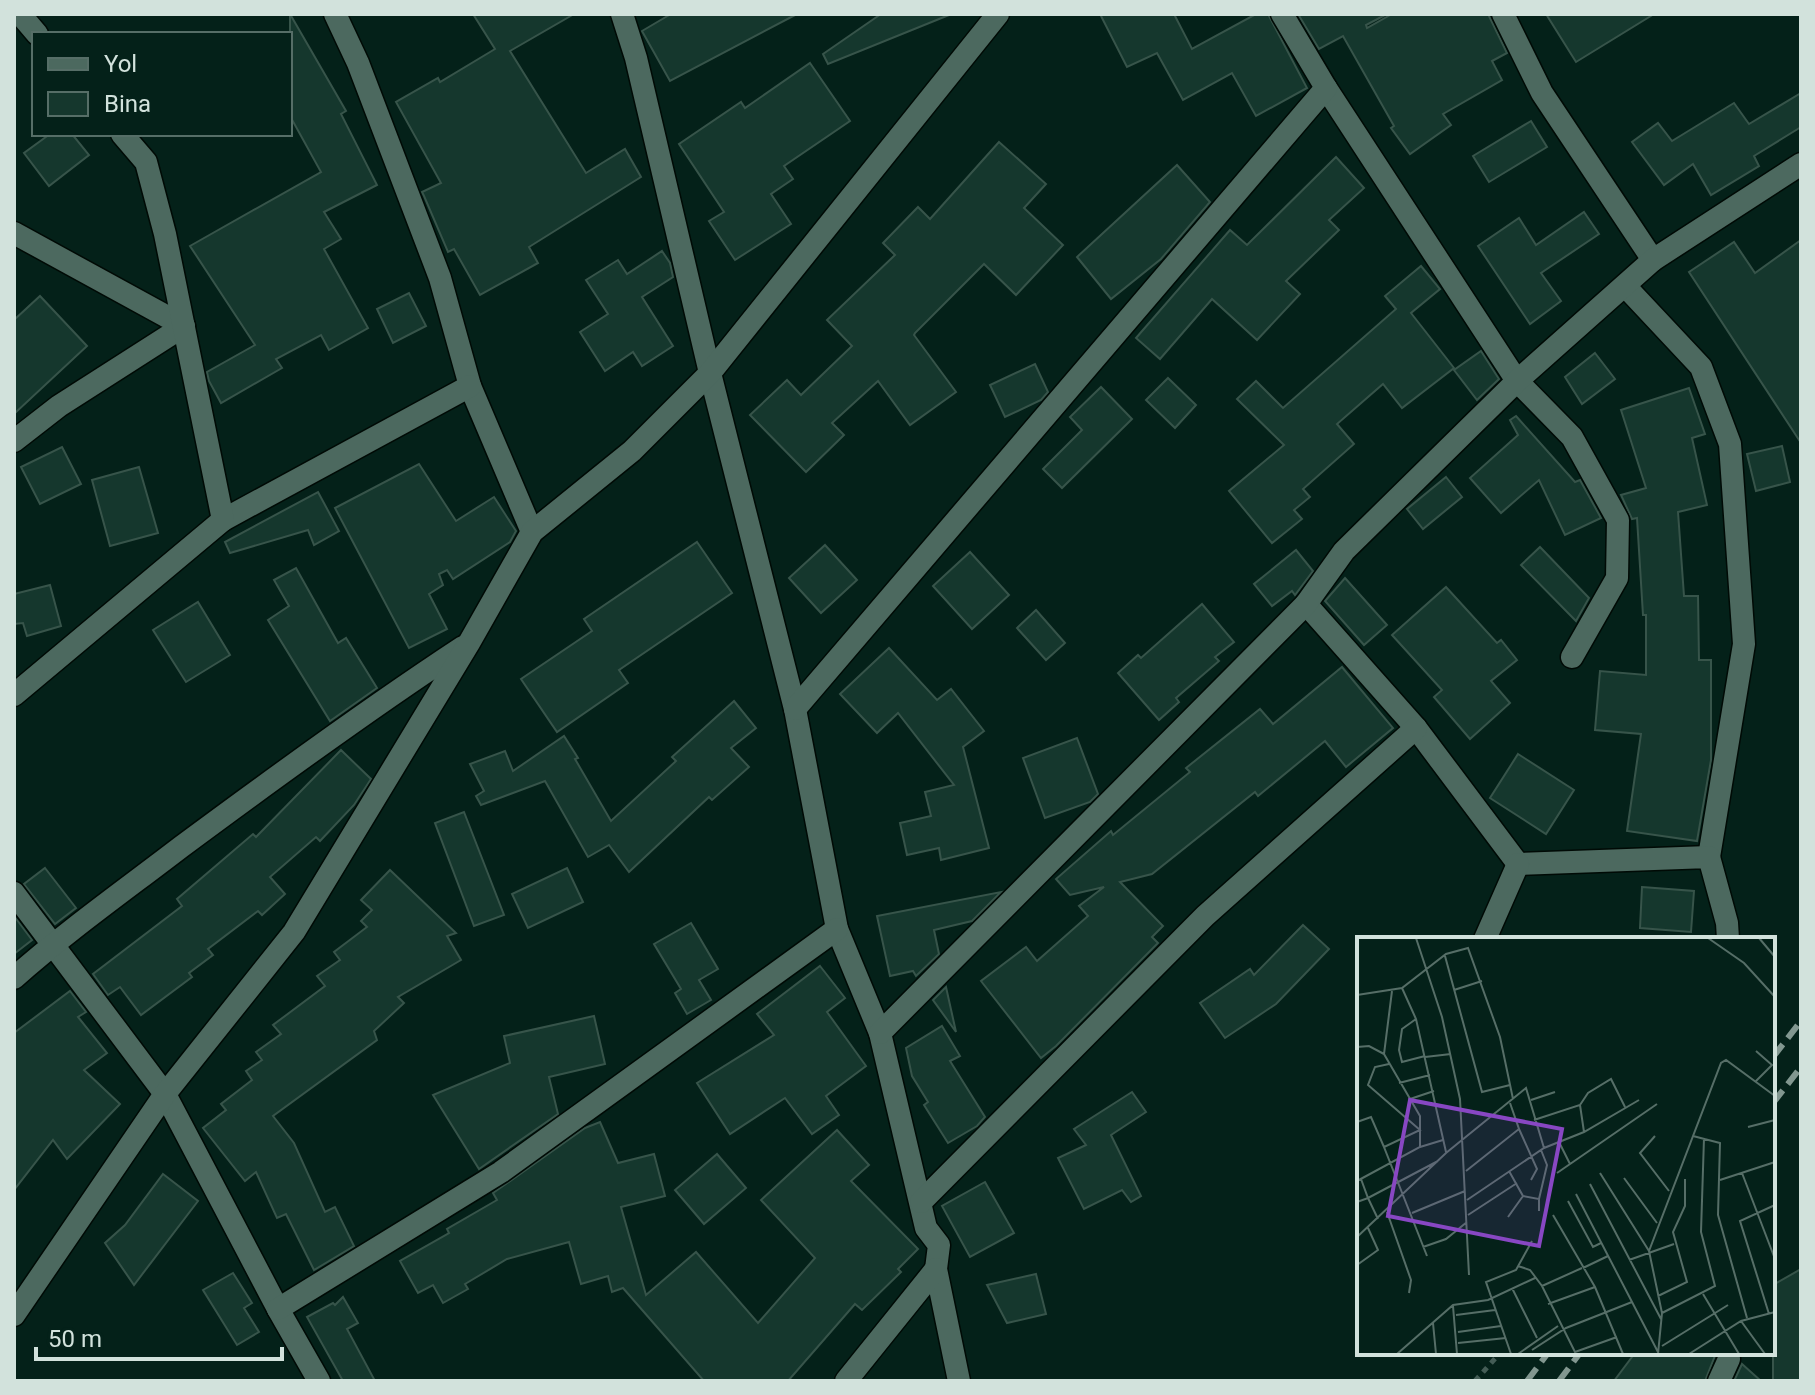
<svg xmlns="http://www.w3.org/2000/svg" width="1815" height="1395" viewBox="0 0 1815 1395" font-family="Roboto,sans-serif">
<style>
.building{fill:#15372d;stroke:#37544a;stroke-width:2}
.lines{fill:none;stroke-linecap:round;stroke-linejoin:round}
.minor-casing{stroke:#000a05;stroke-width:25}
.path{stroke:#445d56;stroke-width:5;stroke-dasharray:6 6;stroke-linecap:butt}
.minor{stroke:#4c695f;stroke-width:22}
.rail{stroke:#829790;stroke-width:6;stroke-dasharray:16 8;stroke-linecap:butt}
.inset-road{fill:none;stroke:#566e67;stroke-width:2}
.view{fill:#8847c3;fill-opacity:0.15;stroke:#8847c3;stroke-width:4}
.inset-edge{fill:none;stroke:#d2e2dc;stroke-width:4}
</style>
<rect width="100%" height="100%" fill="#042119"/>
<!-- building -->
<g class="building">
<path d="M290,14L346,111L341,114L377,185L324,212L341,239L324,249L368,328L329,350L321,335L276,359L282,368L221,403L209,381L207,372L255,345L190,246L321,172L290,116Z"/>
<path d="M473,14H574L510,51L586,173L625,149L641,177L529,247L538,263L480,295L454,249L448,252L424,196L422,192L441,183L396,102L438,78L440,82L495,49Z"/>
<path d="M671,14H797L670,81L642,31Z"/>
<path d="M881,14L949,15L828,64L823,54Z"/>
<path d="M1100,14H1174L1192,49L1256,14H1268L1307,88L1256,116L1232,73L1183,100L1157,53L1127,67Z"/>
<path d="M1298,14H1387L1366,25L1367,28L1392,14H1488L1507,53L1492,61L1502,80L1443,114L1451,125L1410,154L1391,128L1394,126L1343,36L1319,49Z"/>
<path d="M1546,14H1654L1576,62Z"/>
<path d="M810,63L850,121L784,166L793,179L771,194L791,224L735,260L709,221L724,212L679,144L741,102L745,108Z"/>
<path d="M1801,93V127L1754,156L1759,166L1711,195L1693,164L1664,185L1632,142L1658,123L1672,141L1734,103L1749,124Z"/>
<path d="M1531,121L1547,147L1489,182L1473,156Z"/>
<path d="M50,134H72L89,155L49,186L24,153Z"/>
<path d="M999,142L1046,184L1024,208L1063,245L1016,295L984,264L915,333L914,335L956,392L910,425L878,381L832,423L844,435L806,472L750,415L787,380L801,395L852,346L827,320L895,255L883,243L918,207L930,219Z"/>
<path d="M1336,157L1364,188L1329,220L1339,230L1286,281L1300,294L1257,340L1212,299L1160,359L1136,338L1230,230L1247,245Z"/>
<path d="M1177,165L1210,202L1161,259L1111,299L1077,257Z"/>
<path d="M1584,212L1599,234L1541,273L1561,301L1530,324L1478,246L1519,218L1536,245Z"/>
<path d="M1801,240V443L1689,272L1734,242L1755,273Z"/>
<path d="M662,251L670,263L673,277L642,297L673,346L642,366L633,352L605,371L580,332L608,314L586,280L618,260L627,274Z"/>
<path d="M1421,266L1440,289L1411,313L1454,368L1402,408L1383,384L1337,424L1354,444L1303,489L1310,497L1294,510L1302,519L1272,543L1229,491L1284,445L1237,399L1256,381L1283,408L1396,309L1385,296Z"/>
<path d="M409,293L426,326L393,343L377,309Z"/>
<path d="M40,296L87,346L14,414V320Z"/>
<path d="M1481,351L1499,379L1477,400L1454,370Z"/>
<path d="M1595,353L1615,379L1582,404L1565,377Z"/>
<path d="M1035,364L1048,392L1041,400L1005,417L990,385Z"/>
<path d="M1168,378L1196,405L1175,428L1146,400Z"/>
<path d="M1101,387L1132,419L1062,488L1043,469L1082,430L1070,417Z"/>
<path d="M1689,388L1705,434L1692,438L1707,505L1678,512L1684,596H1698L1699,660H1711V760L1697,841L1627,831L1641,734L1595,730L1600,671L1646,675V615H1643L1637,518L1632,519L1621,495L1646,488L1621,410Z"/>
<path d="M1516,416L1575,482L1580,480L1601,518L1565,535L1539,480L1501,513L1470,478L1518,435L1510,420Z"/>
<path d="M1782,446L1790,482L1756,491L1747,454Z"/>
<path d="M62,447L81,484L40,504L21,467Z"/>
<path d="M419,464L456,521L494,497L516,531L510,542L453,579L447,570L439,574L443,585L429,594L447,629L409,648L335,508Z"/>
<path d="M139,467L158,533L110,546L92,480Z"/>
<path d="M1446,477L1462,497L1423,529L1407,509Z"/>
<path d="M318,492L339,531L314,545L308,530L230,553L225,542Z"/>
<path d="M697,542L732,593L619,670L628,683L557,732L521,679L592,631L584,619Z"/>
<path d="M825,545L857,580L821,613L789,578Z"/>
<path d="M1540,547L1589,598L1576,621L1521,565Z"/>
<path d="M1296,550L1313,571L1295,595L1292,591L1272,606L1254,584Z"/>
<path d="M970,552L1009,595L972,629L933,586Z"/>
<path d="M296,568L338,643L346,638L377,688L330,721L268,620L289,606L274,580Z"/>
<path d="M1345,578L1387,625L1364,645L1325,601Z"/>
<path d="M50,585L61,626L27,636L23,623L14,624V594Z"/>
<path d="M1446,587L1497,643L1501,640L1517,660L1491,681L1510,703L1470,739L1434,697L1442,690L1392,635Z"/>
<path d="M198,602L230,655L186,682L153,630Z"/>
<path d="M1202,604L1234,642L1215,657L1219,661L1176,698L1179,702L1159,720L1118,673L1138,655L1141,658Z"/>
<path d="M1036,610L1065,643L1046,660L1017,628Z"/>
<path d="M889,648L937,700L951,689L984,731L963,747L989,848L941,860L939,848L907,855L900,823L931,816L925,792L954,785L898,713L877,733L840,694Z"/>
<path d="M1342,667L1393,728L1346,767L1325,741L1258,796L1255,792L1152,874L1120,882L1163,926L1152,937L1158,943L1056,1046L1041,1058L981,981L1026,947L1037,961L1088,916L1079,906L1104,887L1070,895L1056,879L1111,831L1113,835L1190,772L1186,768L1260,709L1273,724Z"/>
<path d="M734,701L756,728L731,748L749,767L712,800L709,797L629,872L609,845L588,857L545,781L481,805L476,796L484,791L470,764L505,751L513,771L564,736L578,758L575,759L611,821L676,761L672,757Z"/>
<path d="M1077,738L1098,794L1090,802L1045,818L1023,758Z"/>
<path d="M341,750L371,779L354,805L320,841L316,837L270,877L285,894L262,915L258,911L208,949L213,955L189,973L192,977L141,1015L120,987L108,995L93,974L182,906L177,899L253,834L256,837Z"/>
<path d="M1518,754L1574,790L1546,834L1490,798Z"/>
<path d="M464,812L504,915L474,926L435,823Z"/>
<path d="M45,868L76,908L55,924L24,884Z"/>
<path d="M567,868L583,902L528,928L512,894Z"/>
<path d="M390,870L456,933L447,936L461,960L398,997L404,1003L374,1031L377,1040L273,1116L294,1143L325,1212L335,1207L354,1246L314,1270L286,1214L277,1218L256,1172L245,1181L203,1128L226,1110L221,1104L252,1080L246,1071L262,1060L256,1052L281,1034L273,1025L325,986L317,976L340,960L334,952L367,927L361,921L372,910L361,900Z"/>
<path d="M1642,887L1694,891L1691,932L1640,928Z"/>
<path d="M1001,892L972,921L934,930L939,954L916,976L913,971L890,976L877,916Z"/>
<path d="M14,916L32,940L14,954Z"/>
<path d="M691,923L718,969L699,980L711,1000L687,1014L675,993L681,989L654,944Z"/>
<path d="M1303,925L1329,949L1276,1004L1225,1038L1200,1003L1250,969L1254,975Z"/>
<path d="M820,966L845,998L827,1012L866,1066L826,1096L839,1115L812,1134L785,1098L730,1134L697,1083L774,1035L757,1014Z"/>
<path d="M946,987L956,1032L933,1000Z"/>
<path d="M70,991L86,1012L78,1017L107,1053L84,1070L120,1104L67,1159L53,1140L14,1190V1033Z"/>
<path d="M594,1016L605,1064L549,1077L558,1114L479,1169L433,1095L510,1063L504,1036Z"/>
<path d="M942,1026L960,1056L950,1061L985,1117L977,1126L948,1143L924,1105L928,1102L912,1076L906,1048Z"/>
<path d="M1132,1092L1146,1112L1111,1135L1141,1196L1131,1202L1122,1190L1084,1209L1058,1158L1086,1145L1074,1129Z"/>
<path d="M600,1122L618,1163L654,1154L665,1196L621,1207L646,1295L696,1252L758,1323L815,1258L761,1200L837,1130L869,1165L851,1181L918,1249L898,1269L901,1272L862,1310L855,1304L788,1381H704L623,1288L612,1292L608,1276L581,1284L569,1242L507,1259L465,1284L468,1289L443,1303L433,1285L418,1293L400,1261L449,1233L447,1229L497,1200L493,1193L585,1128Z"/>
<path d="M717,1154L746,1188L704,1224L675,1190Z"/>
<path d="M163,1174L198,1201L134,1285L105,1243L125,1225Z"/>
<path d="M985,1182L1014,1233L970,1257L942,1206Z"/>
<path d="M1801,1269V1381H1773V1285Z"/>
<path d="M233,1273L252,1303L244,1308L259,1332L237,1345L203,1290Z"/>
<path d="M1036,1274L1046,1314L1007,1323L987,1285Z"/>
<path d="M343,1297L358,1323L347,1329L375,1381H343L307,1317L333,1303L335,1305Z"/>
<path d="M1635,1353H1716L1705,1381H1614Z"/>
<path d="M1742,1364L1761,1381H1734Z"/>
</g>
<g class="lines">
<!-- minor casing -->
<g class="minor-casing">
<g id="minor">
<path d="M20,14L37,34"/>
<path d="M335,14L358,63L440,278L470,386L532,532"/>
<path d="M622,14L636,58L710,373L795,709L837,929L880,1033L926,1228L939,1245L936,1269L959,1381"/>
<path d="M1503,14L1542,93L1653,260"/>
<path d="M1326,88L1517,381L1572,437L1618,520L1617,578L1572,657"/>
<path d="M14,233L184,326L59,406L14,441"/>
<path d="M1626,287L1701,367L1730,444L1744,644L1709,857"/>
<path d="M223,520L470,386"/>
<path d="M1306,604L1416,728L1518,864L1709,857L1727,923L1728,939"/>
<path d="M14,695L223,520L165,234L146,162L122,134"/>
<path d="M795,709L1326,88L1282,14"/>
<path d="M14,893L165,1094L278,1309L319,1381"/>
<path d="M1485,939L1518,864"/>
<path d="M14,978C67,931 125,890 181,847C274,778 367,710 463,647"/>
<path d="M880,1033L1306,604L1344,551L1517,381L1653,260L1801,164"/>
<path d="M921,1202L1205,916L1416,728"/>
<path d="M278,1309L501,1172L837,929"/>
<path d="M14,1315L165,1094L294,932L469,643L532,532L632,451L710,373L998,14"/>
<path d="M846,1381L936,1269"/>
<path d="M1719,1381L1729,1359"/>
</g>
</g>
<!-- path -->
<path class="path" d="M1475,1381L1500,1353"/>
<!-- minor -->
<use href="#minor" class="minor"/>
<!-- rail -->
<g class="rail">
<path d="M1773,1057L1801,1021"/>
<path d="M1773,1103L1801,1067"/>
<path d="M1527,1381L1548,1353"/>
<path d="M1559,1381L1580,1353"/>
</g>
</g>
<!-- overview -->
<g transform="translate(1357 937)">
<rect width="418" height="418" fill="#042119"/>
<path class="inset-road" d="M59,1L85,80L103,162L112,338M351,1L387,26L418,60M402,1L418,20M88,19L125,155L153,148M45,51L59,82L89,215M97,53L125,44M0,58L45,51L89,17L111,11L143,100L156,162M59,82L45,92L42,113L45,125L68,119M0,110L12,109L27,117M399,114L415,128L399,144M68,120L94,117M32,127L18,130L11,148L63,193L27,210L70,319M42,146L73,138M53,162L77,154M174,163L198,155M223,168L227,195M177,183L223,168L231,156L254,142L268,170M0,185L14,180L27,210M391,190L418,183M162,192L180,232L174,243M298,199L283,216L312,254M336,199L363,206L361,278L390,381M202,205L213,227M63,210L86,203M109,234L162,192L153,166M152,234L166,259L182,262V274M200,236L300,167M243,236L292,314M385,236L418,322M267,241L300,286M4,242L11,261L81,224M363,243L418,225M0,244L63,210V179L27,117L35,54M233,247L304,382M219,257L302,417M182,262L190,228L184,213M110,263L187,211L227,195L282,163M211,264L236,310L244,306M0,265L11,261L21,282M30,275L54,343L52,356M55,276L108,254M111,278L160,246M196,278L238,350L266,417M151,280L166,259M0,300L89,216L169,151L187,211M66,310L89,302L110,285M272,323L317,307M0,328L21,313L11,291M161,329L173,333L185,349L219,417M226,331L251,319M185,349L225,331M155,351L180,401M346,357L382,417M301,359L330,345L316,295L328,269V242M191,367L238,350M96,369L100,417M305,376L358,349L344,295L347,201M412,377L383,284L418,268M99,378L138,373M384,384L408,417M76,386L79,417M101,395L144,389M101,406L149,401M305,409L371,368M175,413L209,391L275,365M218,415L260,400M40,417L96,368L131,363L178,341M154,417L129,345L159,333L175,304M161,417L201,389M301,417L305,376L292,314L364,126L369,123L418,159M332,417L384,384L418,375"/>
<path class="view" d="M53,163L205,192L182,309L31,279Z"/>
<rect width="418" height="418" class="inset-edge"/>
</g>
<!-- border -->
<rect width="1815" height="1395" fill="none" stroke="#d2e2dc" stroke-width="32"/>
<!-- legend -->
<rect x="32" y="32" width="260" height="104" fill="#042119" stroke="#566e67" stroke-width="2"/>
<rect x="48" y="58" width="40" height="12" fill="#4c695f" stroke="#566e67" stroke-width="2"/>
<text x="104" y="72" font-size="24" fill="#d2e2dc">Yol</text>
<rect x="48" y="92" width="40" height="24" fill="#15372d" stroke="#566e67" stroke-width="2"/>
<text x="104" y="112" font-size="24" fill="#d2e2dc">Bina</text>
<!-- scale -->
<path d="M36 1347v12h246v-12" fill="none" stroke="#d2e2dc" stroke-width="4"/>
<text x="48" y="1347" font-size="24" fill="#d2e2dc" stroke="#042119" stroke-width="6" paint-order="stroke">50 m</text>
</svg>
